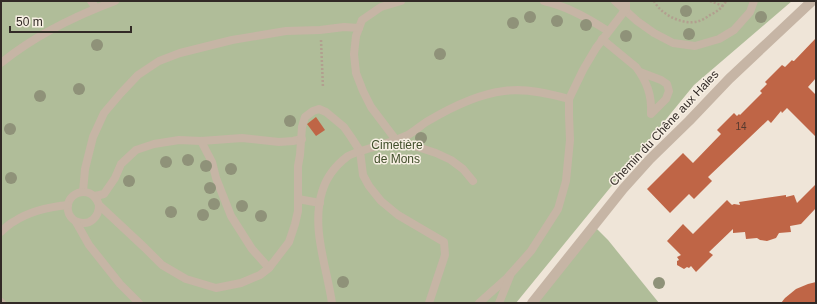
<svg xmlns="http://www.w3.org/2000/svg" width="817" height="304" viewBox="0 0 817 304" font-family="Helvetica,sans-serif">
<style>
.green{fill:#b0bd99}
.building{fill:#bf6546}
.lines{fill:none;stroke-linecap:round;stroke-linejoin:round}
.path{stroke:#b29f8f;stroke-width:2.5;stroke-dasharray:2 2;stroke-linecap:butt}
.service{stroke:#c6b5a5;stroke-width:8}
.minor{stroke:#c6b5a5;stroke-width:10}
.tree{fill:#8f9279}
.labels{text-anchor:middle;stroke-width:3;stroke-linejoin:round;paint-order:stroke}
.number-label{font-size:10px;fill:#55392e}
.street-label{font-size:12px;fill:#322a26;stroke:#f7efe3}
.park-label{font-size:12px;fill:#414f2b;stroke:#f7efe3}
</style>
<rect width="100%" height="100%" fill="#efe5d8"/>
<!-- green -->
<g class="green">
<path d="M1,1H792L694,85L516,303H1Z"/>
<path d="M594,226L608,240L659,303H532Z"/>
</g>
<!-- building -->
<g class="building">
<path d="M816,38V78L808,87L816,95V137L787,108L782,113L781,111L771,123L768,120L708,177L712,181L694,199L689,194L670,213L647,189L683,153L693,163L721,134L717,130L734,113L737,116L739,114L740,115L762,93L760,91L767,84L765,82L782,65L785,67L792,60L793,61H794Z"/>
<path d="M316,117L325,130L316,136L307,124Z"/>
<path d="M816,184V208L801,224L790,226L791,232L779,233L776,238L767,241L760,240L757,238L746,239L745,232L733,233V229L709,252L713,255L696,272L691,266L689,268L687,267L684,269L677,265V261L679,260L677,257L681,255L667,241L683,224L693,234L727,200L732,205L734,204L740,205L739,202L786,195V197L794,195L797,203Z"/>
<path d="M816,282V303H781L785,298L796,289L808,284Z"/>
</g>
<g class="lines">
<!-- path -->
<g class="path">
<path d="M654,1C661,15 684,26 699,21C703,20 707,17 710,15C717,12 723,7 726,1"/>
<path d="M710,1L723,6"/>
<path d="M321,40L323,88"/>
</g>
<!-- service -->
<g class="service">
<path d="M91,1L96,8"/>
<path d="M401,1L381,7L362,20L356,36L354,54L356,73L363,91L371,107L396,140L436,153L451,160L463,169L473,181"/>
<path d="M544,1C567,6 588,18 608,31"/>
<path d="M615,1L637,21L654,33L673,43L695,46L719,39L734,30L750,12L754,1"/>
<path d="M602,39L636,67C647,82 652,95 651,114L666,99L669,91L667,84L661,80L640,72"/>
<path d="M1,63C34,36 75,16 115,1"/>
<path d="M201,141L212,162L216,178L231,216L252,249L269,268"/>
<path d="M83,192L85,169L93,137L104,113L121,93L138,75L159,61L180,53L232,40L286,31L320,30L344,27L359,28"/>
<path d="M95,196L104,194L115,178L121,164L136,150L154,144L179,140L201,141L242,138L279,142L293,141L302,139"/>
<path d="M298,199L320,203"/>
<path d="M99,205C99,217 90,226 78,222C74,221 71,218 69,214C61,194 91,181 99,205L145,248L162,265L186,279L216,288L241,283L260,275L269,268L289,242L295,224L298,211V166L300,155L302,127L305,117L313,111L319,109L326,112L344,127L351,137L360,151L363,175L369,186L381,201L398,215L444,242L445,255L429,303"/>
<path d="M76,222L89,245L120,284L139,303"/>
<path d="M1,232L2,231C6,227 10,223 15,221C30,211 49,207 68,205"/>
<path d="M1,302L2,303"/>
<path d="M332,303C327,268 311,228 322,192C326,178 336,165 348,156C356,152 365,150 374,147C385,144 397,140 408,135C415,131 421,125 428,121C450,108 478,94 504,91C526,88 548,93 569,99"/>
<path d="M479,303L507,278L531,251L558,209L566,181L570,140L569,115V99L583,70L596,48L626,9V1"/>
<path d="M499,303L510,276"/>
</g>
<!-- minor -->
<path class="minor" d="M532,303L623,189L650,159L689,121L729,79L812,1"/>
</g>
<!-- trees -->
<g class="tree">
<circle cx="686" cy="11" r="6"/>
<circle cx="530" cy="17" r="6"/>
<circle cx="761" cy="17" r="6"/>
<circle cx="557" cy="21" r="6"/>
<circle cx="513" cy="23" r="6"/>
<circle cx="586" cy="25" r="6"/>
<circle cx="689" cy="34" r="6"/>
<circle cx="626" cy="36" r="6"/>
<circle cx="97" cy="45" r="6"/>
<circle cx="440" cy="54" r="6"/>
<circle cx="79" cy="89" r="6"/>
<circle cx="40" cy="96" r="6"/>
<circle cx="290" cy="121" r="6"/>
<circle cx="10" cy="129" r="6"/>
<circle cx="421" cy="138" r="6"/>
<circle cx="188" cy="160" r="6"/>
<circle cx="166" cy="162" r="6"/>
<circle cx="206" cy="166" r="6"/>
<circle cx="231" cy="169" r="6"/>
<circle cx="11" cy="178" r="6"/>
<circle cx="129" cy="181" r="6"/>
<circle cx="210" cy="188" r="6"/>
<circle cx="214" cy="204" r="6"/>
<circle cx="242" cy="206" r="6"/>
<circle cx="171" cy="212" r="6"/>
<circle cx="203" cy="215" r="6"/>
<circle cx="261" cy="216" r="6"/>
<circle cx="343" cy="282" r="6"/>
<circle cx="659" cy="283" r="6"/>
</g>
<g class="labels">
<!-- number labels -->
<g class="number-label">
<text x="741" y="130">14</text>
</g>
<!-- street labels -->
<g class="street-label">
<text transform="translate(664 128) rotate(-47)" y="4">Chemin du Chêne aux Haies</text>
</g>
<!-- park labels -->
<g class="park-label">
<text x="397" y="149">Cimetière<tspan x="397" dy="14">de Mons</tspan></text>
</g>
</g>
<!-- border -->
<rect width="817" height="304" fill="none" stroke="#322a26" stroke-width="4"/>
<!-- scale -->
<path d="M10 26v6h121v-6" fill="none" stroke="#322a26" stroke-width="2"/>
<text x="16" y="26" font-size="12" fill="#322a26" stroke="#f7efe3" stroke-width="3" paint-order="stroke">50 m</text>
</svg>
